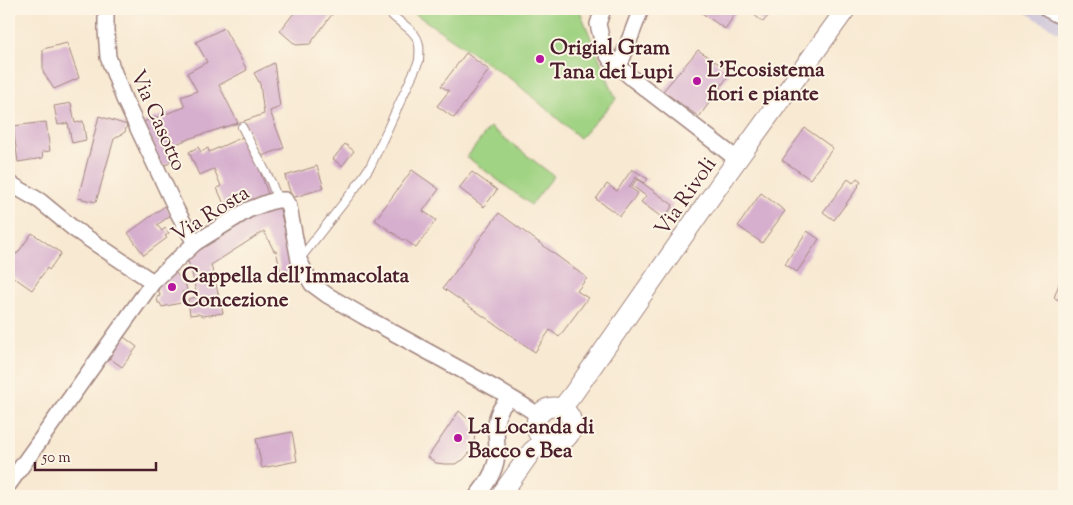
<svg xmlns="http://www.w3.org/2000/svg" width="1073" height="505" viewBox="0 0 1073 505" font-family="'Sorts Mill Goudy',serif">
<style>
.industrial{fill:#c8bfd8}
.green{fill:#a0d383;stroke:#757957}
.building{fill:#d6aece}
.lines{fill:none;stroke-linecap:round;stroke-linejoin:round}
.service-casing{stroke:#a1847e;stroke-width:10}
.minor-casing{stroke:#a1847e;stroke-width:18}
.tertiary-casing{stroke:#a1847e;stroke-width:21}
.path{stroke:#a1847e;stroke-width:3;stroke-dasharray:4 4;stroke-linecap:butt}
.service{stroke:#fff;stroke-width:8}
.minor{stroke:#fff;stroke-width:15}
.tertiary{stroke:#fff;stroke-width:19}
.poi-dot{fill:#b5179e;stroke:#fcf5e5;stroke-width:2}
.labels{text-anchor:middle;stroke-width:4;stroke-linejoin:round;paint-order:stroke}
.poi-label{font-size:21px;font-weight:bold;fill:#4a1f2b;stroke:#fcf5e5;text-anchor:start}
.street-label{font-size:21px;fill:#4a1f2b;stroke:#fcf5e5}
</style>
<rect width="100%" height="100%" fill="#fcf5e5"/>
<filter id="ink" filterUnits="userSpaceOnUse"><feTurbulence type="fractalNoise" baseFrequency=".02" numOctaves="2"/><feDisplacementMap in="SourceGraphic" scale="10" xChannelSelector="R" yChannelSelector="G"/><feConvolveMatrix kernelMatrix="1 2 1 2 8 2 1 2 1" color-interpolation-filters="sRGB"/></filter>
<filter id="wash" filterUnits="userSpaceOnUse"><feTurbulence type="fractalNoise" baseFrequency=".0096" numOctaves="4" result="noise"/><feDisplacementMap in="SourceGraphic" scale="20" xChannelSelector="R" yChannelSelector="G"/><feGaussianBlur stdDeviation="1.12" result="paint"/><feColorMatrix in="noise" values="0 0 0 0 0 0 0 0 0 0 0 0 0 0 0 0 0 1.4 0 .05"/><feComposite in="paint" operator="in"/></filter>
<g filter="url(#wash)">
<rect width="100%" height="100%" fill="#f8e9d2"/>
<!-- industrial -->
<path class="industrial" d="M1020,9H1064V36Z"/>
<!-- green -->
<g class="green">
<path d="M408,9H579L616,99L580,138L515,82Z"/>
<path d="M490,127L554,176L531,205L467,157Z"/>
</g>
<g id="blocks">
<!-- building -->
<g class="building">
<path d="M297,9H336L310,44L296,45L280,31Z"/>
<path d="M696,9H735L738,10L725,29Z"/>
<path d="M747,9H774L763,22Z"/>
<path d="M224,28L247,70L219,85L238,123L191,138L166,148L171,163L160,166L143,122L185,107L181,97L197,91L187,73L207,62L196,42Z"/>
<path d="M67,43L79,78L54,89L43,72V49Z"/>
<path d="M698,50L731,72L699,117L663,91Z"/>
<path d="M466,53L489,70L454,118L437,106L449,91L441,86Z"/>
<path d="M274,63L280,107L270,111L284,148L262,156L258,150L244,121L264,114L260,84L254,73Z"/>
<path d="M71,103L75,123L83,121L86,140L72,143L68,123L58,125L54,106Z"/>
<path d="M99,116L127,125L125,132L114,139L96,202L78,198Z"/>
<path d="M46,122L50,151L42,152L43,158L18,162L13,126Z"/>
<path d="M805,128L833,148L810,179L782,160Z"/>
<path d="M245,136L252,148L269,197L241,208L236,199L224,204L217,188L221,186L214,169L199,175L189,152L198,147L201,152L208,148L209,152Z"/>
<path d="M345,144L354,151L342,166L333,159Z"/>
<path d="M317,166L324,188L292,198L285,176Z"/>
<path d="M632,169L648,179L644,183L636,177L629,187L638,193L620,216L596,199L607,184L617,191Z"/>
<path d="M412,170L439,189L423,211L436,220L416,248L404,239L403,240L375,220Z"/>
<path d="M472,172L497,190L484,207L459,188Z"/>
<path d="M857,178L861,181L858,185L859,186L834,220L823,212L848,179L853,183Z"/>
<path d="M637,179L673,205L664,219L641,202L646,196L632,186Z"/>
<path d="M761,193L785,211L762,243L738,226Z"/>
<path d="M279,205L295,274L282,277L276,251H274L264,231L211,265L223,313L203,316L198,314L190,315L188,299L197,297L192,273L186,255L254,212Z"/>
<path d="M165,206L171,215L157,225L162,231L165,228L169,233L165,236L167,238L144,255L128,233Z"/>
<path d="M499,213L587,278L577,291L588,298L559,337L550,330L535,352L443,288Z"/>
<path d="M807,231L819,239L797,272L785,264Z"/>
<path d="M32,233L61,253L49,270L47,268L32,290L9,274V259L13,252L17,254Z"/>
<path d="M1064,270V302L1054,298Z"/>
<path d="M171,271L176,273L179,277L184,276L187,291L182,292L185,302L162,307L160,303H158L157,297L160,296L157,282Z"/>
<path d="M124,337L137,347L122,367L108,357Z"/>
<path d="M459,411L470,421L475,433L474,443L470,452L463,460L455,464H444L436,463L428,457Z"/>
<path d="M292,432L297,461L262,468L256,439Z"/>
</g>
</g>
</g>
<g filter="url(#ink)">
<use href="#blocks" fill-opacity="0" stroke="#a1847e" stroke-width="1"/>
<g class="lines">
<!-- service casing -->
<g class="service-casing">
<g id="service">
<path d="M242,127L271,182L278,200"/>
<path d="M299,260L356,187L371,165L419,61C419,56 420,50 419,45C416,27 395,23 387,9"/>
</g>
</g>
<!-- minor casing -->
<g class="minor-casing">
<g id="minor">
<path d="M106,9V30L108,57L124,99L177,211L195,243"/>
<path d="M603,9L598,24L604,49L610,59L633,79L738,160"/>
<path d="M1047,9L1064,18"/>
<path d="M619,67L641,9"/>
<path d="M9,183L40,201L74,229L153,282"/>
<path d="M9,484L153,282L195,243L248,210L269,202L278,200H285L289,207L299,260L305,272L312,284L327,295L363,316L498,390C512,399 526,406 539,416"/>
<path d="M477,496C484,487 492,477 495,465C501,448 491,426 500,410C502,406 506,402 509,398"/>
</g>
</g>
<!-- tertiary casing -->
<g class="tertiary-casing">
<g id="tertiary">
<circle cx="554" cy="425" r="18"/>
<path d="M561,409L573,394L727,174L846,9"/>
<path d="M500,496L532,451L544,441"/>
</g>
</g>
<!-- path -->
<path class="path" d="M559,449L565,448L580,429L577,416"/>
<!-- service -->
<use href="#service" class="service"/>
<!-- minor -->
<use href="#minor" class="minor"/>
<!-- tertiary -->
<use href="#tertiary" class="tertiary"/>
</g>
</g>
<!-- markers -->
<g class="poi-dot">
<circle cx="540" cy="59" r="5"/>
<circle cx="697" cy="81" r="5"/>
<circle cx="172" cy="287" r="5"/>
<circle cx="458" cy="438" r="5"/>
</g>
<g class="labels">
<!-- poi labels -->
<g class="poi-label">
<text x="550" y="54">Origial Gram<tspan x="550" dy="24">Tana dei Lupi</tspan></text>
<text x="707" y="76">L'Ecosistema<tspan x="707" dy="24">fiori e piante</tspan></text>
<text x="182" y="282">Cappella dell'Immacolata<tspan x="182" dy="24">Concezione</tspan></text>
<text x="468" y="433">La Locanda di<tspan x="468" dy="24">Bacco e Bea</tspan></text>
</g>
<!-- street labels -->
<g class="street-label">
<text transform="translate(159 120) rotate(66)" y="7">Via Casotto</text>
<text transform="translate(685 196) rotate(-55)" y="7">Via Rivoli</text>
<text transform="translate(210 213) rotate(-32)" y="7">Via Rosta</text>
</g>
</g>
<!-- margin -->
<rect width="1073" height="505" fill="none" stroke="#fcf5e5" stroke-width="30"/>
<!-- scale -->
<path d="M35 462v8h121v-8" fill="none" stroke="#4a1f2b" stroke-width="2.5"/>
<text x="42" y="462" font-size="15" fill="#4a1f2b" stroke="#fcf5e5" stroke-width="4" paint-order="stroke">50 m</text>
</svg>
